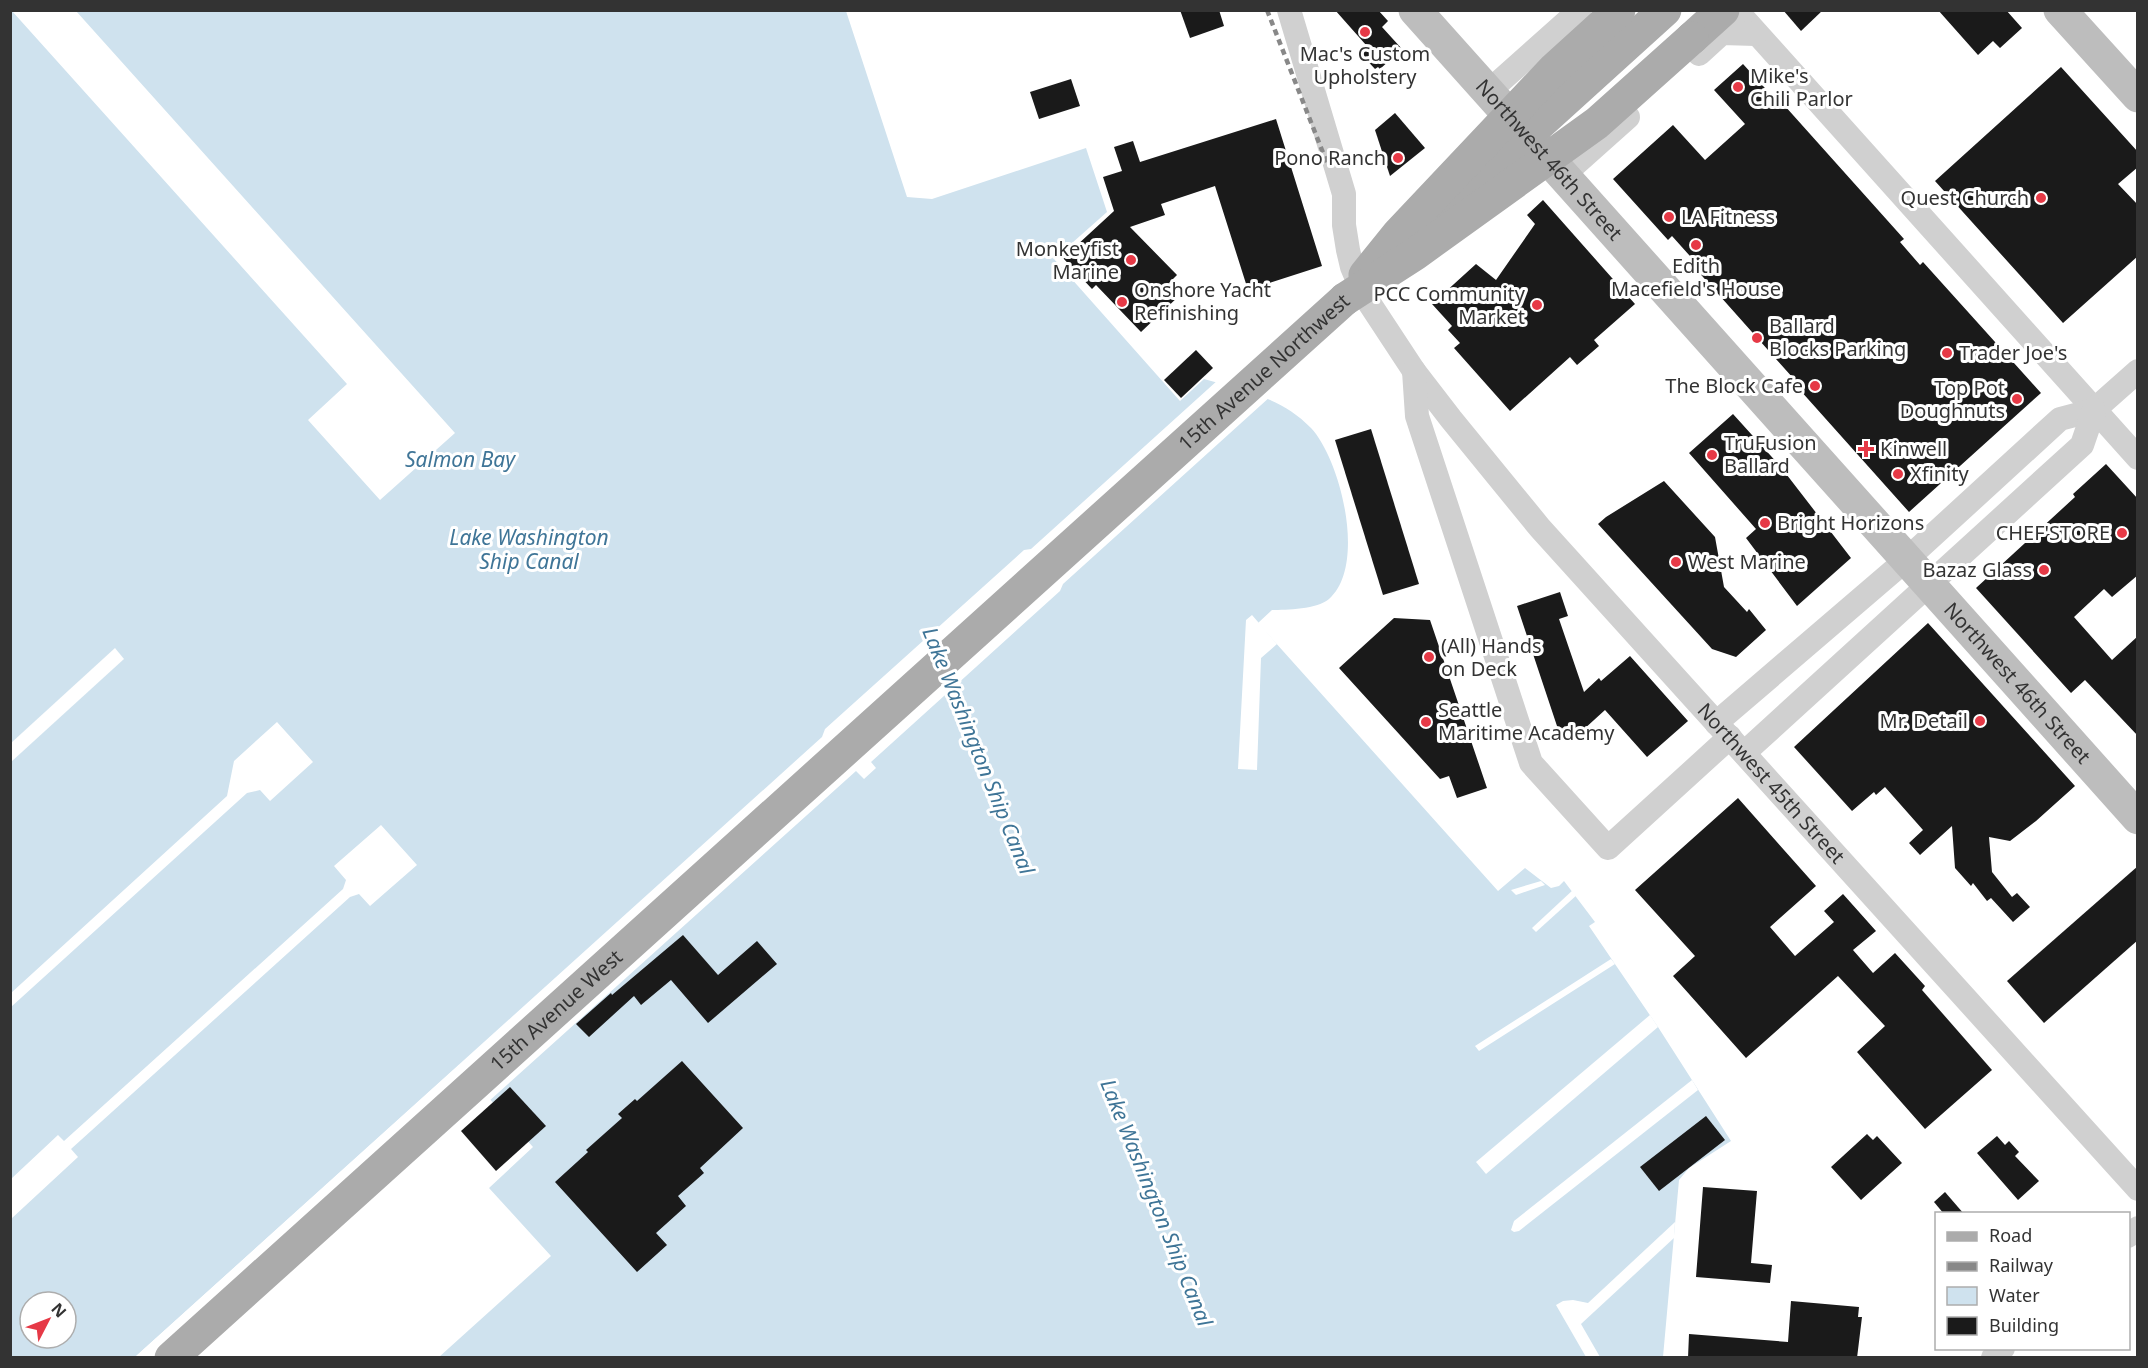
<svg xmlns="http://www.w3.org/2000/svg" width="2148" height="1368" viewBox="0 0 2148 1368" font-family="'Noto Sans',sans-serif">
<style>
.water{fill:#cfe2ee;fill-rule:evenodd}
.pier{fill:#fff}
.building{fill:#1a1a1a}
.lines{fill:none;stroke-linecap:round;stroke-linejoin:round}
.street{stroke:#d0d0d0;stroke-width:24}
.secondary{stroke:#bdbdbd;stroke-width:33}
.primary{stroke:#ababab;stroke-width:33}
.rail{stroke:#888;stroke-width:4.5;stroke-dasharray:6 4.5;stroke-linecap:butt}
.primary-bridge{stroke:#ababab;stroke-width:33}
.poi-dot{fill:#e63946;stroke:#fff;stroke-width:2}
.labels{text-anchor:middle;stroke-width:6;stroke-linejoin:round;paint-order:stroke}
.poi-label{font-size:20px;fill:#333;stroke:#fff;text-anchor:start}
.street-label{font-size:20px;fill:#333;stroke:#fff}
.water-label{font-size:21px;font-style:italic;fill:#3f7597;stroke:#fff}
</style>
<rect width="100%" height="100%" fill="#fff"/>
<!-- water -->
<path class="water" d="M10,11H846L907,197L932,199L1086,148L1107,212L1054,259L1180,401L1204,379C1244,391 1281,397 1311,428C1341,460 1367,566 1329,599C1318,609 1286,610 1272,610L1258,623L1498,891L1525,868L1551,888L1559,886L1564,881L1595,922L1589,926L1658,1027L1731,1141L1689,1168L1679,1180L1663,1357H439L551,1256L489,1188L533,1147L459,1065L135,1357H11ZM30,1302H66V1338H30Z"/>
<!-- pier -->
<g class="pier">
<path d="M12,11H76L455,433L380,500L308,420L347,384Z"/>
<path d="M1218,380L1271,396L1063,584L1060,591L871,762L876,768L864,779L856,771L488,1102L459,1069L139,1358L135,1357L822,737L825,729L1024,550L1031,549Z"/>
<path d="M1252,615L1277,644L1261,658L1257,770L1238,769L1246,620Z"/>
<path d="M115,648L124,659L11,762V743Z"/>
<path d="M277,722L313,762L270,801L260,790L247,793L11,1007V993L227,796L234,761Z"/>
<path d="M381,825L417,865L370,906L359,894L350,897L71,1149L78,1157L11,1219V1179L58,1135L64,1141L343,889L346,880L334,866Z"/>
<path d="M1541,881L1545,885L1516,895L1511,890Z"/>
<path d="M1574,889L1578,894L1536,932L1532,928Z"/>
<path d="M1611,959L1615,964L1479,1051L1475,1046Z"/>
<path d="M1650,1015L1658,1027L1486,1174L1476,1162Z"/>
<path d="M1692,1080L1698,1090L1519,1231L1514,1232L1511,1230L1514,1221Z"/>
<path d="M1675,1222L1674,1238L1581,1324L1600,1357H1586L1556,1305L1563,1301L1573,1300L1588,1303Z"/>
</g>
<!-- building -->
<g class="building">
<path d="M1180,10H1219L1224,26L1190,38Z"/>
<path d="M1335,10H1378L1388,21L1382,27L1402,49L1380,69L1378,67L1375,69L1361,54L1364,52L1362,49L1366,45Z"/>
<path d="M1783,10H1823L1801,31Z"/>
<path d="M1938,10H2006L2022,28L2000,48L1993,41L1978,55Z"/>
<path d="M1743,64L1774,98L1776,96L1904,239L1900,242L1920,265L1923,262L2041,393L1909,512L1791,380L1793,378L1695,268L1698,265L1672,236L1668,240L1613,179L1673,125L1705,160L1745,124L1714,90Z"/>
<path d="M2061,67L2138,152V167L2118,184L2138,205V256L2063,323L1935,181Z"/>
<path d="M1071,79L1080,106L1039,119L1030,92Z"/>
<path d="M1395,113L1425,148L1390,176L1375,130Z"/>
<path d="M1276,119L1322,266L1248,290L1215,186L1161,204L1165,215L1130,227L1177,275L1169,283L1180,295L1141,332L1096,285L1092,289L1063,258L1114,211L1103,177L1122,171L1114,147L1133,141L1140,162Z"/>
<path d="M1543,200L1635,304L1594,340L1599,346L1577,365L1570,357L1510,411L1454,348L1460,343L1448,330L1452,326L1432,304L1476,264L1496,280L1535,224L1527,215Z"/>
<path d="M1196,350L1213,368L1181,398L1164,380Z"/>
<path d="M1733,414L1780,466L1851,558L1797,606L1746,538L1756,529L1689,453Z"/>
<path d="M1371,429L1419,584L1383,595L1335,440Z"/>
<path d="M2106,464L2138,499V575L2112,597L2104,589L2074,617L2112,660L2138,636V736L2085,680L2071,693L1976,588L2075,497L2073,494Z"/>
<path d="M1664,481L1715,537L1724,587L1747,612L1749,609L1766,630L1736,657L1712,649L1598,524L1606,517Z"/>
<path d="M1560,592L1568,616L1559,619L1584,692L1599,678L1601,681L1630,656L1688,721L1647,757L1605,710L1583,730L1561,738L1517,606Z"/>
<path d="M1394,618L1430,620L1487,788L1457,798L1449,776L1440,779L1339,668Z"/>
<path d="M1928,623L2075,786L2036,821L2010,841L1989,837L1992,872L2012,897L2017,893L2030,907L2013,922L1991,898L1987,901L1973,883L1971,886L1955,868L1952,826L1920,855L1909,843L1923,830L1885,787L1876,795L1874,792L1852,811L1794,747Z"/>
<path d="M1738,798L1816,886L1770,927L1795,956L1834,922L1824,911L1843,894L1876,931L1853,950L1873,973L1895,953L1925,986L1922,990L1992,1070L1925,1129L1857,1052L1885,1026L1838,976L1746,1058L1673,976L1695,956L1635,890Z"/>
<path d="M2138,866V940L2044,1023L2007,981Z"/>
<path d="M683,935L718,975L757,941L777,964L708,1023L671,980L641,1005L634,996L589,1037L576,1024L611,993L612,995Z"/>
<path d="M682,1061L743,1128L700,1168L704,1173L678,1196L686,1206L656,1233L667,1245L637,1272L555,1182L588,1152L586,1150L622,1118L618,1114L635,1099L637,1101Z"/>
<path d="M510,1087L546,1126L496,1171L461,1131Z"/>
<path d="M1706,1116L1725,1140L1659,1191L1640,1167Z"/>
<path d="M1867,1134L1873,1140L1877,1136L1902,1163L1861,1200L1831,1167Z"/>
<path d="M1997,1136L2005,1145L2009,1141L2019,1152L2015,1156L2039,1181L2018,1200L1977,1153Z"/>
<path d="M1703,1187L1757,1191L1751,1263L1772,1265L1770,1283L1696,1277Z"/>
<path d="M1945,1192L1964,1214H1944L1934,1202Z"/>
<path d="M1791,1301L1859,1307L1858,1317H1862L1857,1358H1688L1689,1334L1788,1342Z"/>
</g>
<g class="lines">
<!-- street -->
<g class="street">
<path id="s1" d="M1289,10L1344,194V225L1348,250L1352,267L1364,295L1414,371L1451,419L1540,528L2138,1189"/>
<path d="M1736,10L2138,458"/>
<path d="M1699,54L1722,33L1756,34"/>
<path d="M1488,92L1580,10"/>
<path d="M1563,175L1628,117"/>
<path d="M1414,371L1417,416L1531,763L1608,848L1730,737"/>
<path d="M1716,723L1906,560L2060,419L2094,410L2138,371"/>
<path d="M1744,753L2082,445L2094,410"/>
<path d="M2128,1236L2138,1228"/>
<path d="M1993,1358L2003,1348"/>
</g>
<!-- secondary -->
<g class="secondary">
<path id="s2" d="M1415,10L2138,818"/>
<path d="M2060,10L2138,96"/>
</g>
<!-- primary -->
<g class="primary">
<path d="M1692,38L1723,10"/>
<path id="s3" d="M171,1358L1345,299"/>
</g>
<!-- rail -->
<path class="rail" d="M1267,10L1327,163"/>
<!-- primary-bridge -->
<g class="primary-bridge">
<path d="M1440,214L1665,10"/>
<path d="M1365,275L1398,234L1553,70L1619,10"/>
<path d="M1345,299L1415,254L1597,123L1692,38"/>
</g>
</g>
<!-- markers -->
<g class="poi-dot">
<circle cx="1365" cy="32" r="6"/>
<circle cx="1738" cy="87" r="6"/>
<circle cx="1398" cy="158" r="6"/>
<circle cx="2041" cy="198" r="6"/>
<circle cx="1669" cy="217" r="6"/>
<circle cx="1696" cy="245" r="6"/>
<circle cx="1131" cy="260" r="6"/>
<circle cx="1122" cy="302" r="6"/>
<circle cx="1537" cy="305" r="6"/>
<circle cx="1757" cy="338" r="6"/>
<circle cx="1947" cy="353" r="6"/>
<circle cx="1815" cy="386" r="6"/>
<circle cx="2017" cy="399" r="6"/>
<path d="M1863 440h6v6h6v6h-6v6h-6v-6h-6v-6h6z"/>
<circle cx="1712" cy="455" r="6"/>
<circle cx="1898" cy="474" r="6"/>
<circle cx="1765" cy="523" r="6"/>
<circle cx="2122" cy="533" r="6"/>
<circle cx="1676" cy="562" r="6"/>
<circle cx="2044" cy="570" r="6"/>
<circle cx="1429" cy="657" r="6"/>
<circle cx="1980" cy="721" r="6"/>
<circle cx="1426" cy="722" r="6"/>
</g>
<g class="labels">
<!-- poi labels -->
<g class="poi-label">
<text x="1365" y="61" text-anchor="middle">Mac's Custom<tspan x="1365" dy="23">Upholstery</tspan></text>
<text x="1750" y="83">Mike's<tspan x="1750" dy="23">Chili Parlor</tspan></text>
<text x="1386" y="165" text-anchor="end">Pono Ranch</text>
<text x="2029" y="205" text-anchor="end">Quest Church</text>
<text x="1681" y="224">LA Fitness</text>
<text x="1119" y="256" text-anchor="end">Monkeyfist<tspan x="1119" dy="23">Marine</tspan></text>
<text x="1696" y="273" text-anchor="middle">Edith<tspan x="1696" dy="23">Macefield's House</tspan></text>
<text x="1134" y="297">Onshore Yacht<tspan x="1134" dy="23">Refinishing</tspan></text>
<text x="1525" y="301" text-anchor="end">PCC Community<tspan x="1525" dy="23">Market</tspan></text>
<text x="1769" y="333">Ballard<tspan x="1769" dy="23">Blocks Parking</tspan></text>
<text x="1959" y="360">Trader Joe's</text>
<text x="1803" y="393" text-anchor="end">The Block Cafe</text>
<text x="2005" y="395" text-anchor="end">Top Pot<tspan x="2005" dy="23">Doughnuts</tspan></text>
<text x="1724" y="450">TruFusion<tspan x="1724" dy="23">Ballard</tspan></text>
<text x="1880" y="456">Kinwell</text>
<text x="1910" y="481">Xfinity</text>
<text x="1777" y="530">Bright Horizons</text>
<text x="2110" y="540" text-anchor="end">CHEF'STORE</text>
<text x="1688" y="569">West Marine</text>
<text x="2032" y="577" text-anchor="end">Bazaz Glass</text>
<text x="1441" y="653">(All) Hands<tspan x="1441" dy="23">on Deck</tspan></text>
<text x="1438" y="717">Seattle<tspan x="1438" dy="23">Maritime Academy</tspan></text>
<text x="1968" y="728" text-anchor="end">Mr. Detail</text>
</g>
<!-- street labels -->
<g class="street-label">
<text dy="7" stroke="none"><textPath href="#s2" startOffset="201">Northwest 46th Street</textPath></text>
<text dy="7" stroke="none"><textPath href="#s3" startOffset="1472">15th Avenue Northwest</textPath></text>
<text dy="7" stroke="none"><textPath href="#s2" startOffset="903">Northwest 46th Street</textPath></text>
<text dy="7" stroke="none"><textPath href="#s1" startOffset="933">Northwest 45th Street</textPath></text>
<text dy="7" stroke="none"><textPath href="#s3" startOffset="519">15th Avenue West</textPath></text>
</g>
<!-- water labels -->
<g class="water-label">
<text x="460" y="467">Salmon Bay</text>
<text x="529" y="545">Lake Washington<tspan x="529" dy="24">Ship Canal</tspan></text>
<text transform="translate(978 751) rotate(68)" y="7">Lake Washington Ship Canal</text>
<text transform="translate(1156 1203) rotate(68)" y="7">Lake Washington Ship Canal</text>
</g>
</g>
<!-- border -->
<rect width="2148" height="1368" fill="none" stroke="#333333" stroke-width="24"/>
<!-- legend -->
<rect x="1935" y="1212" width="195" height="138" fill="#ffffff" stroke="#adadad" stroke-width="1.5"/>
<rect x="1947" y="1232" width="30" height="9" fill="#ababab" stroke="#adadad" stroke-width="1.5"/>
<text x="1989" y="1242" font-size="18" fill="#333333">Road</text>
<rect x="1947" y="1262" width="30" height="9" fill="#888888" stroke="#adadad" stroke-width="1.5"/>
<text x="1989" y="1272" font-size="18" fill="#333333">Railway</text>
<rect x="1947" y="1287" width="30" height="18" fill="#cfe2ee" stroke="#adadad" stroke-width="1.5"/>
<text x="1989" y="1302" font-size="18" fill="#333333">Water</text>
<rect x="1947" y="1317" width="30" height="18" fill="#1a1a1a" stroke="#adadad" stroke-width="1.5"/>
<text x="1989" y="1332" font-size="18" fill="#333333">Building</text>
<!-- north arrow -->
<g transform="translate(48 1320) rotate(48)"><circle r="28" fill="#ffffff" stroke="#adadad" stroke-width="1.5"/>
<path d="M0-4.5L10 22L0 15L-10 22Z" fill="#e63946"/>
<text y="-9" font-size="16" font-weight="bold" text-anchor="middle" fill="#333333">N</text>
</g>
</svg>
